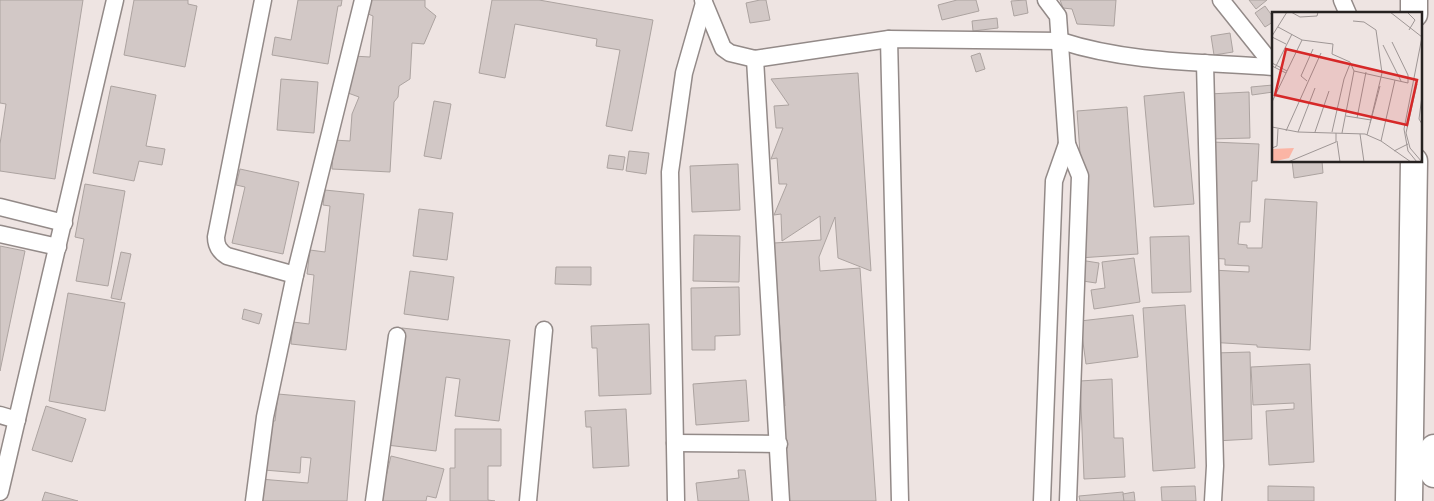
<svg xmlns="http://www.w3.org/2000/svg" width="1434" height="501" viewBox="0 0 1434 501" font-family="'IBM Plex Sans',sans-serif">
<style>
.building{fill:#d2c8c6;stroke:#aca3a0}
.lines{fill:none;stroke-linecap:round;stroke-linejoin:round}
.street-casing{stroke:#938a88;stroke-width:19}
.primary-casing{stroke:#938a88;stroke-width:29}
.street{stroke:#fff;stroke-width:16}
.primary{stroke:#fff;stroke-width:26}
.inset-road{fill:none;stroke:#9e9695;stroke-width:1}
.view{fill:#d62828;fill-opacity:0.15;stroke:#d62828;stroke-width:2.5}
.inset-edge{fill:none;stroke:#262221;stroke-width:2.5}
</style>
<rect width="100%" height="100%" fill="#eee4e2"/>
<!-- building -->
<g class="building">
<path d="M0,0H83L55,179L0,171V144L6,104L0,103Z"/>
<path d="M134,0H188V4L197,6L185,67L124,55Z"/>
<path d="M298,0H342L341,6H338L328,64L272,55L275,37L291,40Z"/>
<path d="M367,0H425V7L436,16L424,44L412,43L410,79L399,86L398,97L394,102L390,172L332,169L334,140L350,141L352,114L359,97L348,93L353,56L370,57L373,16L366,13Z"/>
<path d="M492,0H539L653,20L632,131L606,126L620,50L596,46L597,39L515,24L505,78L479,73Z"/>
<path d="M760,0H766L770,20L750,23L746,3Z"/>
<path d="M957,0H976L979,11L942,20L938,5Z"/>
<path d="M1026,0L1028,13L1014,16L1011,1Z"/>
<path d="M1060,0H1116L1114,26L1077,24L1072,9L1063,8Z"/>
<path d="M1249,0H1267L1256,9Z"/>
<path d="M1265,6L1273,17V22L1265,27L1255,13Z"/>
<path d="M997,18L998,28L973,31L972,21Z"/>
<path d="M1230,33L1233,52L1214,55L1211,36Z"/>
<path d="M980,53L985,69L976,72L971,56Z"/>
<path d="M858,73L871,271L838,258L835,217L819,257L820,271L860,268L876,501H782L777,407L785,406L774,243L821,240L820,216L782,241L781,214L774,215L787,184H779L777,158L771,159L783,128H776L774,106L789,105L771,79Z"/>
<path d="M281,79L318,82L314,133L277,130Z"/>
<path d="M1273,85V92L1252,95L1251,87Z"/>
<path d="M111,86L156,95L146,146L165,149L162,165L139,161L134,181L93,173Z"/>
<path d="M1184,92L1194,204L1154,207L1144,96Z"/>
<path d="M1249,92L1250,138L1210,139L1209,94Z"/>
<path d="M434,101L451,104L441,159L424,156Z"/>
<path d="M1127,107L1138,254L1079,258L1084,210L1077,111Z"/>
<path d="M1212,142L1259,144L1257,181H1252L1250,222H1240L1238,244L1247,245V248H1262L1265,199L1317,202L1310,350L1257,347V345L1208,342L1212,270L1249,272V266L1225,265V259L1210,258Z"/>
<path d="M629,151L649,153L646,174L626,171Z"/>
<path d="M609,155L625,157L623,170L607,168Z"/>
<path d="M1292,161H1322L1323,173L1294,178Z"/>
<path d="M738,164L740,210L692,212L690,166Z"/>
<path d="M240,169L299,182L283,254L232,243L245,187L236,185Z"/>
<path d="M85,184L125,191L108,286L76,281L84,239L75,237Z"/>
<path d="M325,190L364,194L346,350L291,344L293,322L309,324L314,275L307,274L310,250L325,252L330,206L323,205Z"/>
<path d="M419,209L453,213L447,260L413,256Z"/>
<path d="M694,235L740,236L739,282L693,281Z"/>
<path d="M1189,236L1191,292L1152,293L1150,237Z"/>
<path d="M0,246L25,251L0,371Z"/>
<path d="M121,252L131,254L121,300L111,298Z"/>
<path d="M1134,258L1140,302L1094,309L1091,290L1105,288L1102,262Z"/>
<path d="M1080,260L1099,263L1096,283L1076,280Z"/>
<path d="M556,267H591V285L555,284Z"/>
<path d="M410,271L454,277L448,320L404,314Z"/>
<path d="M739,287L740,335L715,336V350H692L691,288Z"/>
<path d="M68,293L125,303L105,411L49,401Z"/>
<path d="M1185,305L1195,468L1153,471L1143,308Z"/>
<path d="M244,309L262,314L259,324L242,319Z"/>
<path d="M1133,315L1138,357L1086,364L1080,321Z"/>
<path d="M649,324L651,394L599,396L597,348H592L591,326Z"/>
<path d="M402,328L510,340L499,421L455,416L460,379L446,377L436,451L387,445Z"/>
<path d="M1250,352L1252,439L1215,441L1214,353Z"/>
<path d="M1310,364L1314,462L1269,465L1266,411L1294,409V403L1253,405L1251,367Z"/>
<path d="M1112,379L1114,438H1123L1125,477L1084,479L1080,381Z"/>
<path d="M746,380L749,421L696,425L693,384Z"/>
<path d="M278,394L355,401L347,501H258L260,479L308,483L311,458L301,457L300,473L264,470L268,421H275Z"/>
<path d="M46,406L86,419L72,462L32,450Z"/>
<path d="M626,409L629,466L593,468L591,427H586L585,411Z"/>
<path d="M455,429H501V466H488V500L495,501H450V468H455Z"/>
<path d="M391,456L444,469L436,498L427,496L426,501H380Z"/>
<path d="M738,470H745L749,501H698L696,483L739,478Z"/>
<path d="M1195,486L1196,501H1162L1161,487Z"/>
<path d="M1268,486L1314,487V501H1268Z"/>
<path d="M45,492L78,501H42Z"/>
<path d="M1123,492L1124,501H1080L1079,496Z"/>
<path d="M1134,492L1135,501H1124L1123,494Z"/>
</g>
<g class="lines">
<!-- street casing -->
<g class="street-casing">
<g id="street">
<path d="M263,0L216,237C216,246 219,251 227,256L295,275"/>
<path d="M703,0L723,48L730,53L755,59L889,39L1061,41C1128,63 1203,62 1273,67"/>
<path d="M1046,0L1058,16L1067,144L1080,176L1068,501"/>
<path d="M1221,0L1273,65"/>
<path d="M1342,0L1348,14"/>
<path d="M889,39L900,501"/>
<path d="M755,59L781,501"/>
<path d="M1205,63L1215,466L1213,501"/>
<path d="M0,207L64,223"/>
<path d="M0,234L58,247"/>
<path d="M0,415L17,420"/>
<path d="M675,443L779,444"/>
<path d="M0,492L115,0"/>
<path d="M254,501L265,417L295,275L363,0"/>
<path d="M374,501L397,336"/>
<path d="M528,501L544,330"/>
<path d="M676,501L670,172L684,73L704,3"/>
<path d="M1042,501L1054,181L1067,144"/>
</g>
</g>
<!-- primary casing -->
<g class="primary-casing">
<g id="primary">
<path d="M1414,0V14"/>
<path d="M1434,448V474"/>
<path d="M1409,501L1414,161"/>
</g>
</g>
<!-- street -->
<use href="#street" class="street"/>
<!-- primary -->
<use href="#primary" class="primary"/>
</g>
<!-- overview -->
<g transform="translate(1272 12)">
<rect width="150" height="150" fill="#eee4e2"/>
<path d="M22,136L17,146L0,150V137Z" fill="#fbb5a5"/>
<path class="inset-road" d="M19,0L28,5L45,4L46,0M118,0L150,25M135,0L143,8L137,18M81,9L92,10L104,18L110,61L98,111M0,24L15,0M0,25L14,32M30,28L61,32L60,42L78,50L82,59L70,121M111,33L129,69M0,51L15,59M0,54L14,61M3,56L20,22M82,59L136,71V63L120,30M35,69L29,64L41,37M145,72L134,121L138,136L150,150M150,84L147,107L150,112M0,90L30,28L6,15M74,104L99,108M85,106L94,60M0,115L26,120L93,122L109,129L139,150M14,119L49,41M26,120L43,76M43,120L57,79M60,120L72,67L78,52M88,122L92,150M95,123L108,74M65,129L68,150M109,129L123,68M0,136L5,134L6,117M122,139L136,132M16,150L64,130V121M145,150L136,139L132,117L150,25"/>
<path class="view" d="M14,37L145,68L135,113L3,83Z"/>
<rect width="150" height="150" class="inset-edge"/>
</g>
</svg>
